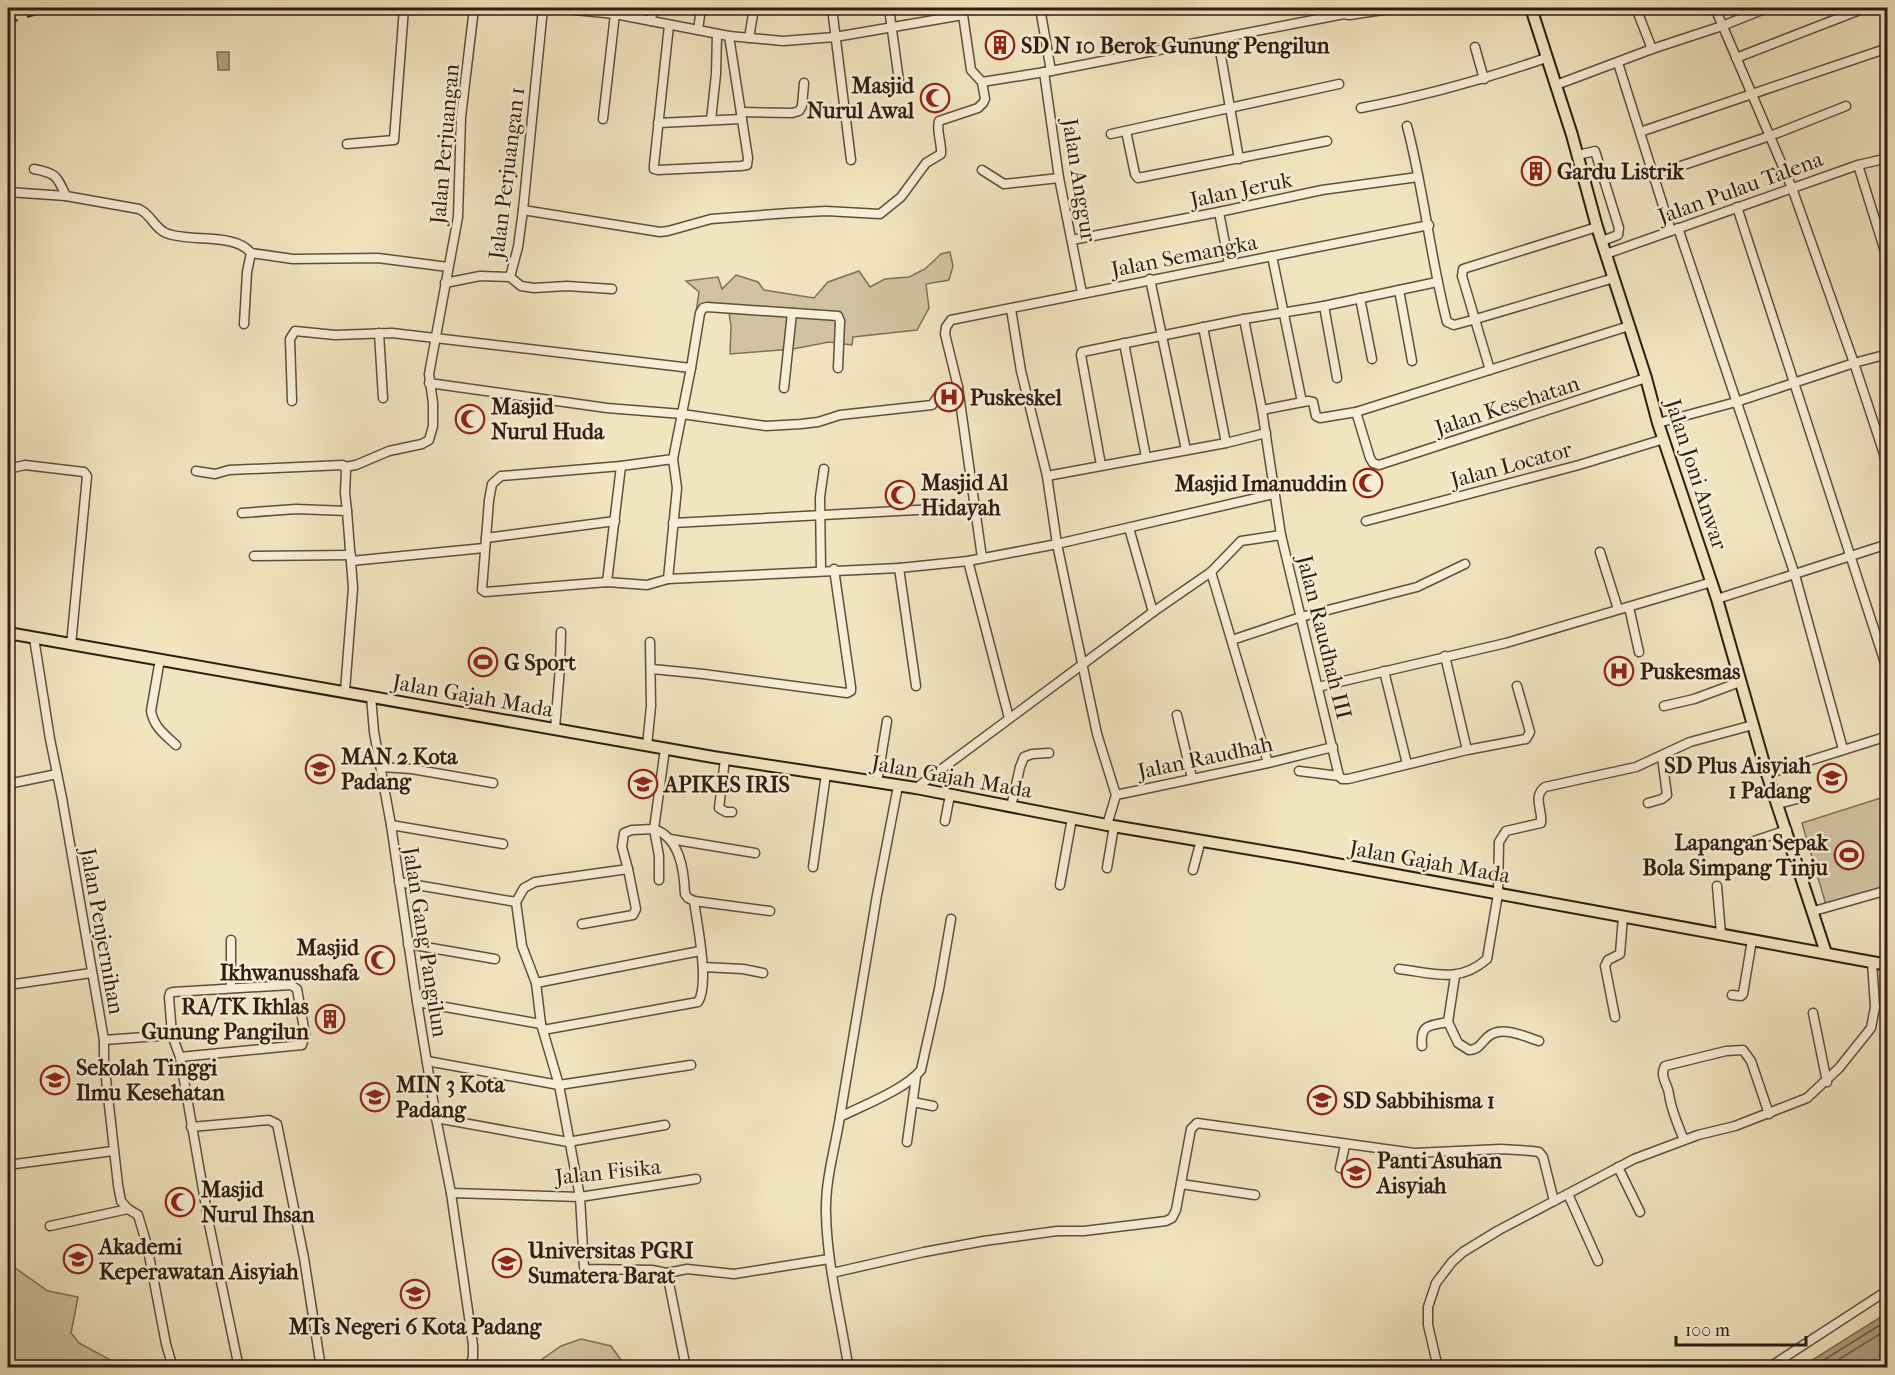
<svg xmlns="http://www.w3.org/2000/svg" width="1895" height="1375" viewBox="0 0 1895 1375" font-family="'IM FELL French Canon',serif">
<style>
.green{fill:#d1c3a2;stroke:#826f59;stroke-width:1.5}
.water{fill:#b0a084;stroke:#7e6b56;stroke-width:1.5}
.lines{fill:none;stroke-linecap:round;stroke-linejoin:round}
.shore{stroke:#715e4a;stroke-width:1.5}
.minor-casing{stroke:#624e3c;stroke-width:11}
.major-casing{stroke:#321b10;stroke-width:14}
.minor{stroke:#f6eed6;stroke-width:8}
.major{stroke:#f1e5c0;stroke-width:10}
.rail{stroke:#321b10;stroke-width:2;stroke-dasharray:10 10;stroke-linecap:butt}
.labels{text-anchor:middle;stroke-width:5;stroke-linejoin:round;paint-order:stroke}
.poi-label{font-size:22px;font-weight:bold;fill:#321b10;stroke:#f6eed6;text-anchor:start}
.street-label{font-size:22px;fill:#321b10;stroke:#f6eed6}
</style>
<rect width="100%" height="100%" fill="#f1e5c0"/>
<filter id="stains"><feTurbulence type="fractalNoise" baseFrequency=".00333" numOctaves="4"/><feColorMatrix values="0 0 0 0 .2 0 0 0 0 .09 0 0 0 0 .02 0 0 0 .5 -.17"/></filter>
<radialGradient id="worn" r=".72"><stop offset=".6" stop-color="#630" stop-opacity="0"/><stop offset="1" stop-color="#630" stop-opacity=".3"/></radialGradient>
<!-- green -->
<g class="green">
<path d="M950,252L953,266L949,280L926,284L929,308L917,330L853,337L852,345L829,342L793,349L730,354L731,326L729,313L711,310L696,312L699,292L686,281L718,277L722,289L736,275L758,282L764,290L814,298L828,282L859,271L870,287L885,279L909,277L925,269L941,254Z"/>
<path d="M1887,796V888L1826,905L1802,823Z"/>
<path d="M8,1263L48,1291L78,1297L71,1333L79,1343L123,1367H8Z"/>
<path d="M581,1339L611,1346L626,1367H531L561,1346Z"/>
</g>
<!-- water -->
<g class="water">
<path d="M217,52H229V70H218Z"/>
<path d="M1887,1313V1367H1801Z"/>
</g>
<g class="lines">
<!-- shore -->
<g class="shore">
<path d="M1811,1368L1888,1320"/>
<path d="M1825,1368L1888,1329"/>
</g>
<!-- minor casing -->
<g class="minor-casing">
<g id="minor">
<path d="M555,8L615,14L729,36L783,41L835,37L963,15"/>
<path d="M832,8L851,160"/>
<path d="M889,8L899,81"/>
<path d="M1040,8L1051,71"/>
<path d="M1636,8L1652,49"/>
<path d="M1715,8L1792,188L1854,363L1888,466"/>
<path d="M651,21L653,8"/>
<path d="M669,25L654,165V169L658,170L741,166L747,165L748,158L729,36"/>
<path d="M698,30L701,8"/>
<path d="M749,38L754,8"/>
<path d="M1218,39L1239,159"/>
<path d="M1475,47L1484,79"/>
<path d="M1736,58L1865,8"/>
<path d="M1618,63L1671,231"/>
<path d="M1044,72L1059,178L1082,293"/>
<path d="M982,82L1051,71L1344,14L1349,15L1397,8"/>
<path d="M1556,85L1652,49L1722,26L1767,8"/>
<path d="M1361,108C1424,96 1485,79 1546,58"/>
<path d="M741,112L792,113L799,111L802,106L804,83"/>
<path d="M603,119L615,14"/>
<path d="M711,120L716,74L717,34"/>
<path d="M658,123L742,119"/>
<path d="M1407,126C1424,190 1430,257 1447,322L1454,325L1476,319L1614,278"/>
<path d="M1126,131L1135,174L1138,178L1327,141"/>
<path d="M1640,132L1888,48"/>
<path d="M1111,134L1339,84"/>
<path d="M347,144L394,140L404,8"/>
<path d="M1578,155L1595,151L1619,228L1618,235L1602,241"/>
<path d="M1858,165L1888,261"/>
<path d="M34,169C56,173 57,176 66,196"/>
<path d="M982,170L1004,184L1059,178"/>
<path d="M1654,175L1770,136L1846,106"/>
<path d="M8,192L66,196L139,209C151,214 154,228 166,233C190,243 235,232 251,253L247,272L244,324"/>
<path d="M1737,207L1888,672"/>
<path d="M523,210L660,232L668,231L711,219L789,213L826,211L880,214L901,197L926,163L941,154C942,143 936,132 939,121L978,108L983,103L985,99L982,82L971,70L962,8"/>
<path d="M1219,212L1229,264"/>
<path d="M1678,228L1795,575L1843,749"/>
<path d="M1072,240L1219,212L1322,190L1418,177"/>
<path d="M251,253L293,259L378,258L448,267"/>
<path d="M1606,254L1858,165L1888,158"/>
<path d="M1272,256L1302,402"/>
<path d="M510,277L521,286L534,288L567,286L612,289"/>
<path d="M1150,279L1186,450"/>
<path d="M445,283L480,276L510,277L518,247L523,210L543,8"/>
<path d="M1399,290L1412,361"/>
<path d="M1360,298L1372,359"/>
<path d="M1324,306L1337,378"/>
<path d="M1011,309L1021,371L1047,476L1057,544L1097,734L1116,795"/>
<path d="M1244,319L1262,410L1281,535L1339,776L1342,779H1348L1467,750L1526,739L1530,732L1517,686"/>
<path d="M1203,327L1226,443"/>
<path d="M379,333L383,398"/>
<path d="M1124,343L1146,457"/>
<path d="M1490,370L1462,276L1463,269L1597,227"/>
<path d="M429,383L607,408L682,414L766,426L801,424L818,422L840,415L932,405L941,392L958,387"/>
<path d="M784,388L792,313"/>
<path d="M292,401L290,339L295,331L335,335L392,333L691,368"/>
<path d="M1262,410L1308,401L1313,402L1316,416L1320,418L1356,412L1629,326"/>
<path d="M1356,412L1370,458L1373,463L1379,465L1646,378"/>
<path d="M1658,423L1736,402L1854,363L1888,354"/>
<path d="M673,459L621,466L501,476L492,484L489,500L482,590L485,592L607,582L647,585L668,579L677,488L673,459L691,368L700,313L703,308L707,307L838,316L840,321L838,368"/>
<path d="M1101,465L1081,355L1082,352L1244,319L1324,306L1437,282"/>
<path d="M345,467L356,465L389,451L422,444L429,440L433,426V403L429,374L458,217L461,117L474,8"/>
<path d="M8,469L25,465L84,472L87,476L71,645"/>
<path d="M196,471L215,474L229,470L343,465L346,470L345,493L347,511"/>
<path d="M1047,476L1226,443L1266,433"/>
<path d="M242,513L296,509L347,511L353,588L345,691"/>
<path d="M1366,521L1579,465L1664,439"/>
<path d="M673,523L973,507"/>
<path d="M1129,528L1153,612"/>
<path d="M486,538L615,521"/>
<path d="M1600,552L1618,609"/>
<path d="M254,556L351,555"/>
<path d="M982,558L958,387L945,334L946,327L951,320L1429,225"/>
<path d="M351,561L484,548"/>
<path d="M968,561L1009,718"/>
<path d="M899,568L916,686"/>
<path d="M821,571L820,497L824,469"/>
<path d="M1211,572L1268,763"/>
<path d="M668,579L899,568L968,561L1057,544L1274,494"/>
<path d="M607,582L621,466"/>
<path d="M1717,599L1888,544"/>
<path d="M1629,607L1639,652"/>
<path d="M34,638L50,739L62,798L104,1040L172,1035L180,1057L209,1224L239,1368"/>
<path d="M1232,640L1301,617L1417,587L1465,564"/>
<path d="M1445,656L1467,750"/>
<path d="M160,659L151,711C154,727 164,734 176,745"/>
<path d="M652,669L703,674L847,693L851,691V687L834,569"/>
<path d="M1384,671L1407,764"/>
<path d="M1318,687L1506,643L1712,582"/>
<path d="M371,696L374,732L391,825L417,1002L436,1118L451,1193L473,1345V1357L469,1368"/>
<path d="M1664,706L1694,699L1740,682"/>
<path d="M1177,715L1192,778"/>
<path d="M555,729L560,667L561,632"/>
<path d="M647,746L651,706L650,642"/>
<path d="M725,759L719,808L726,812H732"/>
<path d="M381,767L412,769L493,783"/>
<path d="M1299,771L1339,776"/>
<path d="M1767,774L1888,736"/>
<path d="M877,783L887,721"/>
<path d="M8,784L57,774"/>
<path d="M898,786L877,895L840,1117C862,1106 906,1089 921,1070L939,989L951,919"/>
<path d="M916,788L1153,612L1211,572L1241,541L1281,535"/>
<path d="M1648,803L1662,799L1667,795L1662,757"/>
<path d="M1778,804L1801,798"/>
<path d="M1011,807L1020,767L1024,757L1032,754L1049,753"/>
<path d="M945,821L950,795"/>
<path d="M391,825L503,844"/>
<path d="M1107,825L1116,795L1268,763L1333,747"/>
<path d="M670,839L755,853"/>
<path d="M1751,842L1787,830"/>
<path d="M813,867L826,774"/>
<path d="M1107,868L1114,826"/>
<path d="M1193,870L1201,840"/>
<path d="M659,880V856L654,829L632,830L624,833L622,847L628,869L535,882L524,888L516,902L522,946L536,983L541,1024L559,1085L580,1197L584,1267L587,1269L652,1270L667,1273L686,1368"/>
<path d="M399,882L516,902"/>
<path d="M1060,885L1072,818"/>
<path d="M1717,886L1721,934"/>
<path d="M694,901L770,911"/>
<path d="M1814,911L1888,890"/>
<path d="M582,924L633,915L636,909L628,869"/>
<path d="M408,944L495,959"/>
<path d="M703,967L743,969L763,973"/>
<path d="M1399,969C1433,973 1459,984 1487,959L1498,894L1499,842L1506,831L1541,823C1543,810 1532,797 1545,787L1636,767L1690,742L1753,725"/>
<path d="M536,983L700,951"/>
<path d="M8,985L91,973"/>
<path d="M231,988V940"/>
<path d="M1732,995L1741,996L1743,994L1752,940"/>
<path d="M417,1002L541,1024"/>
<path d="M1813,1013L1827,1082"/>
<path d="M1615,1017L1605,966L1608,960L1620,954L1623,917"/>
<path d="M1448,1022L1458,1043L1469,1050C1481,1050 1482,1039 1492,1034C1506,1027 1526,1037 1539,1041"/>
<path d="M543,1030L698,1002C710,984 697,924 694,901L688,898L685,894C684,870 680,838 654,829L665,749"/>
<path d="M172,1035L169,997L170,993L173,992L291,985L297,989L305,1034L302,1045L180,1057"/>
<path d="M104,1040V1061L118,1185L121,1201L128,1209"/>
<path d="M1422,1046C1420,1024 1429,1026 1448,1022L1455,976"/>
<path d="M427,1061L559,1085L691,1065"/>
<path d="M913,1102L933,1106"/>
<path d="M840,1117C835,1148 825,1181 826,1213C827,1264 840,1314 848,1365L875,1368"/>
<path d="M436,1118L568,1142L665,1125"/>
<path d="M191,1127L269,1120L277,1124L304,1258L321,1368"/>
<path d="M1684,1140C1678,1125 1671,1110 1669,1094C1668,1084 1659,1077 1665,1066L1726,1051L1743,1050L1751,1061L1769,1114"/>
<path d="M907,1142L916,1077"/>
<path d="M8,1165L113,1151"/>
<path d="M1618,1167L1640,1212"/>
<path d="M1340,1168L1345,1145"/>
<path d="M1181,1184L1255,1195"/>
<path d="M451,1193L580,1197L696,1179"/>
<path d="M1568,1194L1598,1261"/>
<path d="M50,1226L128,1209L138,1215L147,1245L166,1344L173,1368"/>
<path d="M667,1273L687,1269L734,1274L829,1259"/>
<path d="M832,1273L924,1252L984,1241L1057,1231H1084L1166,1221L1172,1218L1176,1210L1191,1129L1197,1123L1414,1153L1501,1149L1532,1151L1539,1152L1543,1157L1554,1201"/>
<path d="M1438,1368L1428,1325V1307L1436,1283L1452,1262L1463,1252L1499,1230L1634,1159L1698,1135L1735,1126L1807,1098L1839,1068L1871,1028L1875,1007L1872,962"/>
<path d="M1768,1368L1888,1290"/>
</g>
</g>
<!-- major casing -->
<g class="major-casing">
<g id="major">
<path d="M1531,8L1572,135L1597,227L1646,378L1658,423L1717,599L1767,774L1826,953"/>
<path d="M8,633L713,757L916,788L1107,825L1298,857L1888,965"/>
</g>
</g>
<!-- minor -->
<use href="#minor" class="minor"/>
<!-- major -->
<use href="#major" class="major"/>
<!-- rail -->
<path class="rail" d="M8,23L56,8"/>
</g>
<!-- icons -->
<defs>
<g id="building-ring" transform="scale(1.5)"><circle r="9.5" fill="#f6eed6" stroke="#8f2418" stroke-width="1.5"/><path d="M-4-6H4V6H1V3H-1V6H-4ZM-2.5-4.3h1.7v1.8h-1.7ZM.8-4.3h1.7v1.8H.8ZM-2.5-1h1.7V.8h-1.7ZM.8-1h1.7V.8H.8Z" fill="#8f2418"/></g>
<g id="mosque-ring" transform="scale(1.5)"><circle r="9.5" fill="#f6eed6" stroke="#8f2418" stroke-width="1.5"/><path d="M3.5-4.9A6 6 0 1 0 3.5 4.9A5 5 0 1 1 3.5-4.9Z" fill="#8f2418"/></g>
<g id="hospital-ring" transform="scale(1.5)"><circle r="9.5" fill="#f6eed6" stroke="#8f2418" stroke-width="1.5"/><path d="M-5-5h3v3.5h4V-5h3V5h-3V1.5h-4V5h-3Z" fill="#8f2418"/></g>
<g id="stadium-ring" transform="scale(1.5)"><circle r="9.5" fill="#f6eed6" stroke="#8f2418" stroke-width="1.5"/><path d="M0-5a6.5 5 0 1 0 0 10a6.5 5 0 1 0 0-10ZM-3.5-1.8h7v3.6h-7Z" fill="#8f2418"/></g>
<g id="school-ring" transform="scale(1.5)"><circle r="9.5" fill="#f6eed6" stroke="#8f2418" stroke-width="1.5"/><path d="M0-5L7-2L0 1L-7-2ZM-4 1L0 2.5L4 1V4Q0 6-4 4Z" fill="#8f2418"/></g>
<g id="university-ring" transform="scale(1.5)"><circle r="9.5" fill="#f6eed6" stroke="#8f2418" stroke-width="1.5"/><path d="M0-5L7-2L0 1L-7-2ZM-4 1L0 2.5L4 1V4Q0 6-4 4Z" fill="#8f2418"/></g>
</defs>
<g fill-rule="evenodd">
<use href="#building-ring" x="1000" y="45"/>
<use href="#mosque-ring" x="935" y="98"/>
<use href="#building-ring" x="1536" y="171"/>
<use href="#hospital-ring" x="949" y="397"/>
<use href="#mosque-ring" x="470" y="419"/>
<use href="#mosque-ring" x="1368" y="483"/>
<use href="#mosque-ring" x="900" y="495"/>
<use href="#stadium-ring" x="483" y="662"/>
<use href="#hospital-ring" x="1619" y="671"/>
<use href="#school-ring" x="320" y="769"/>
<use href="#school-ring" x="1832" y="778"/>
<use href="#university-ring" x="643" y="784"/>
<use href="#stadium-ring" x="1849" y="855"/>
<use href="#mosque-ring" x="380" y="960"/>
<use href="#building-ring" x="330" y="1019"/>
<use href="#university-ring" x="55" y="1080"/>
<use href="#school-ring" x="375" y="1097"/>
<use href="#school-ring" x="1322" y="1100"/>
<use href="#school-ring" x="1356" y="1173"/>
<use href="#mosque-ring" x="180" y="1202"/>
<use href="#university-ring" x="78" y="1259"/>
<use href="#university-ring" x="507" y="1263"/>
<use href="#school-ring" x="415" y="1294"/>
</g>
<g class="labels">
<!-- poi labels -->
<g class="poi-label">
<text x="1021" y="53">SD N 10 Berok Gunung Pengilun</text>
<text x="914" y="93" text-anchor="end">Masjid<tspan x="914" dy="25">Nurul Awal</tspan></text>
<text x="1557" y="179">Gardu Listrik</text>
<text x="970" y="405">Puskeskel</text>
<text x="491" y="414">Masjid<tspan x="491" dy="25">Nurul Huda</tspan></text>
<text x="921" y="490">Masjid Al<tspan x="921" dy="25">Hidayah</tspan></text>
<text x="1347" y="491" text-anchor="end">Masjid Imanuddin</text>
<text x="504" y="670">G Sport</text>
<text x="1640" y="679">Puskesmas</text>
<text x="341" y="764">MAN 2 Kota<tspan x="341" dy="25">Padang</tspan></text>
<text x="1811" y="773" text-anchor="end">SD Plus Aisyiah<tspan x="1811" dy="25">1 Padang</tspan></text>
<text x="664" y="792">APIKES IRIS</text>
<text x="1828" y="850" text-anchor="end">Lapangan Sepak<tspan x="1828" dy="25">Bola Simpang Tinju</tspan></text>
<text x="359" y="955" text-anchor="end">Masjid<tspan x="359" dy="25">Ikhwanusshafa</tspan></text>
<text x="309" y="1014" text-anchor="end">RA/TK Ikhlas<tspan x="309" dy="25">Gunung Pangilun</tspan></text>
<text x="76" y="1075">Sekolah Tinggi<tspan x="76" dy="25">Ilmu Kesehatan</tspan></text>
<text x="396" y="1092">MIN 3 Kota<tspan x="396" dy="25">Padang</tspan></text>
<text x="1343" y="1108">SD Sabbihisma 1</text>
<text x="1377" y="1168">Panti Asuhan<tspan x="1377" dy="25">Aisyiah</tspan></text>
<text x="201" y="1197">Masjid<tspan x="201" dy="25">Nurul Ihsan</tspan></text>
<text x="99" y="1254">Akademi<tspan x="99" dy="25">Keperawatan Aisyiah</tspan></text>
<text x="528" y="1258">Universitas PGRI<tspan x="528" dy="25">Sumatera Barat</tspan></text>
<text x="415" y="1334" text-anchor="middle">MTs Negeri 6 Kota Padang</text>
</g>
<!-- street labels -->
<g class="street-label">
<text transform="translate(444 144) rotate(-85)" y="8">Jalan Perjuangan</text>
<text transform="translate(506 173) rotate(-83)" y="8">Jalan Perjuangan 1</text>
<text transform="translate(1080 180) rotate(81)" y="8">Jalan Anggur</text>
<text transform="translate(1740 187) rotate(-20)" y="8">Jalan Pulau Talena</text>
<text transform="translate(1241 189) rotate(-12)" y="8">Jalan Jeruk</text>
<text transform="translate(1184 255) rotate(-11)" y="8">Jalan Semangka</text>
<text transform="translate(1507 405) rotate(-18)" y="8">Jalan Kesehatan</text>
<text transform="translate(1511 464) rotate(-15)" y="8">Jalan Locator</text>
<text transform="translate(1697 474) rotate(72)" y="8">Jalan Joni Anwar</text>
<text transform="translate(1325 637) rotate(76)" y="8">Jalan Raudhah III</text>
<text transform="translate(473 695) rotate(10)" y="8">Jalan Gajah Mada</text>
<text transform="translate(1205 757) rotate(-12)" y="8">Jalan Raudhah</text>
<text transform="translate(952 776) rotate(10)" y="8">Jalan Gajah Mada</text>
<text transform="translate(1430 861) rotate(10)" y="8">Jalan Gajah Mada</text>
<text transform="translate(103 931) rotate(80)" y="8">Jalan Penjernihan</text>
<text transform="translate(426 942) rotate(81)" y="8">Jalan Gang Pangilun</text>
<text transform="translate(608 1171) rotate(-6)" y="8">Jalan Fisika</text>
</g>
</g>
<!-- margin -->
<rect width="1895" height="1375" fill="none" stroke="#f1e5c0" stroke-width="30"/>
<rect x="9" y="9" width="1877" height="1357" fill="none" stroke="#321b10" stroke-width="3"/>
<rect x="15" y="15" width="1865" height="1345" fill="none" stroke="#321b10" stroke-width="1.5"/>
<!-- scale -->
<path d="M1676 1336v9h130v-9" fill="none" stroke="#321b10" stroke-width="3"/>
<text x="1685" y="1336" font-size="18" fill="#321b10" stroke="#f6eed6" stroke-width="4.5" paint-order="stroke">100 m</text>
<rect width="100%" height="100%" filter="url(#stains)"/>
<rect width="100%" height="100%" fill="url(#worn)"/>
</svg>
